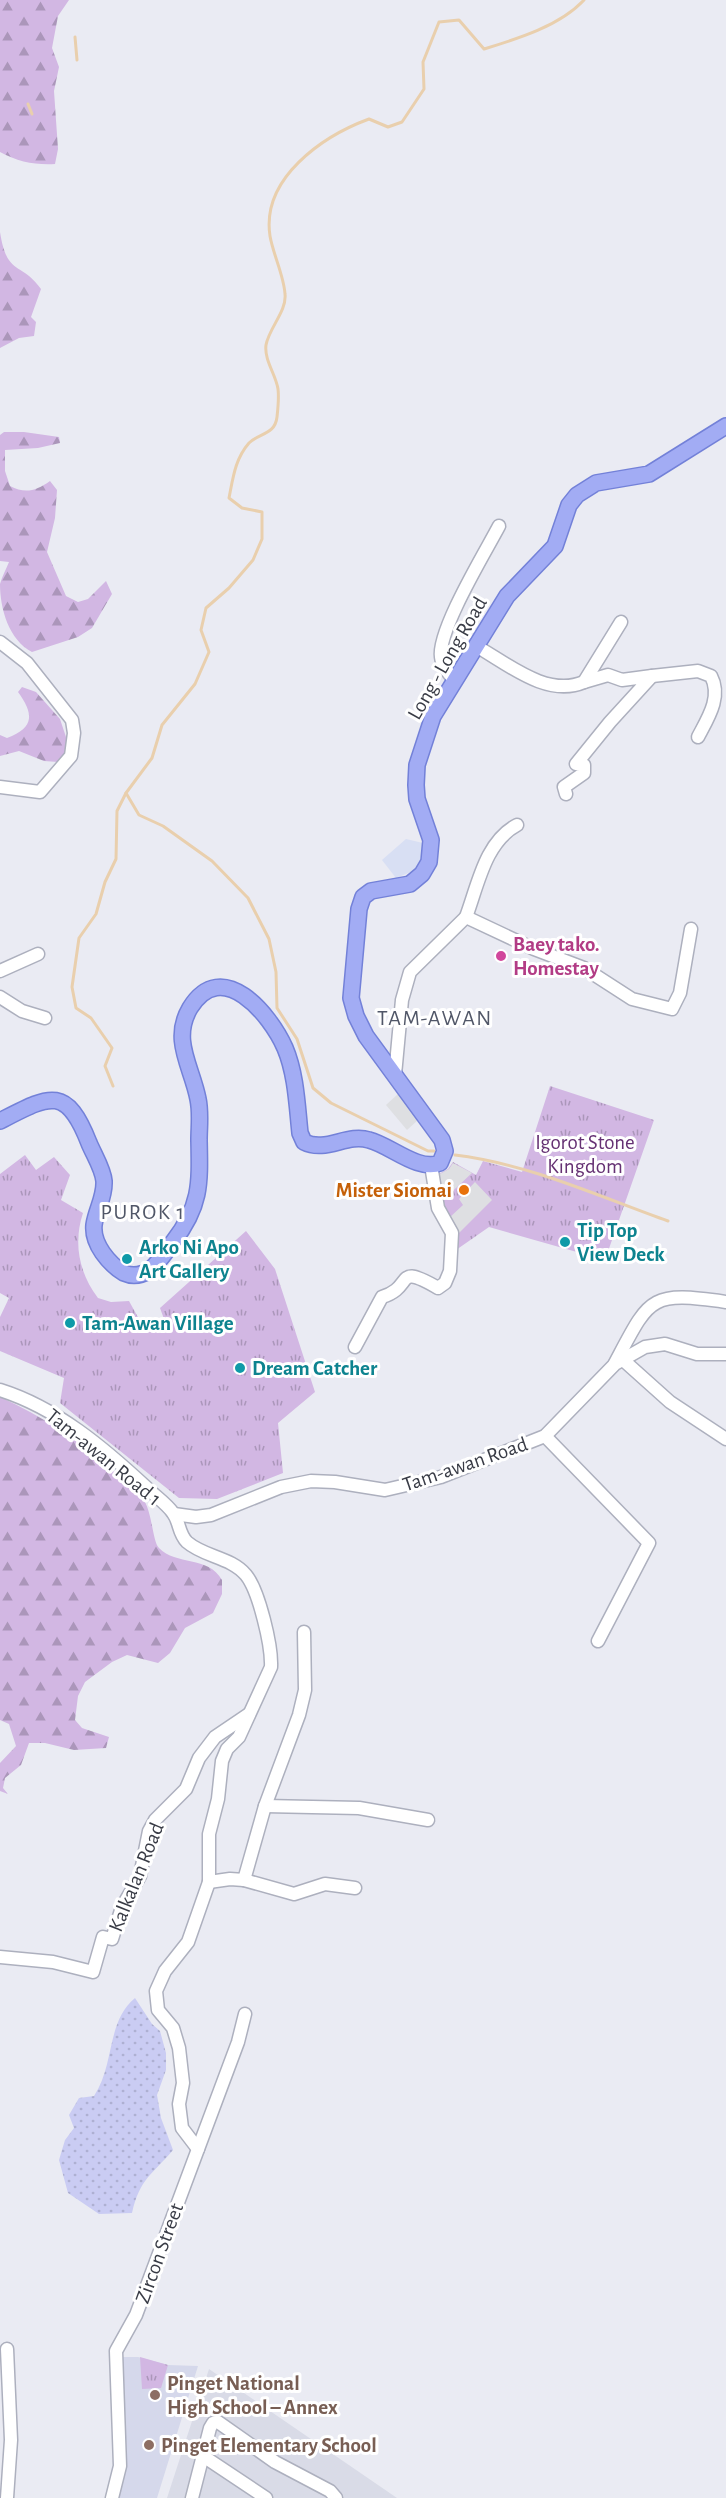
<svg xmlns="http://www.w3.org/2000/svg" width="726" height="2498" viewBox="0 0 726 2498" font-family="'Alegreya Sans',sans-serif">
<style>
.residential{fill:#d9dbe7}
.commercial{fill:#d8dff3}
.education{fill:#d5d8eb}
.forest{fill:url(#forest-firs)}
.sand{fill:url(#sand-dots)}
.park{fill:url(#park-tufts)}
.parking{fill:#dedfe2}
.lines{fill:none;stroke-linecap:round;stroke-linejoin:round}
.stream{stroke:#e9cfad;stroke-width:3}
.minor-casing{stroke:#adb0be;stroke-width:15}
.major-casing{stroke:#7381d8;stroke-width:18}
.minor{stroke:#fff;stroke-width:12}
.major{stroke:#a2acf4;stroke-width:15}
.hotel-dot{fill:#d1479c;stroke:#fff;stroke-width:2}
.food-dot{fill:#e8710a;stroke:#fff;stroke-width:2}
.culture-dot{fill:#0f9aa8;stroke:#fff;stroke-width:2}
.education-dot{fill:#8d6e63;stroke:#fff;stroke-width:2}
.labels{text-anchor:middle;stroke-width:6;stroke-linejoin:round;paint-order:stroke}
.street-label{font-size:21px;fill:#393c46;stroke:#fff}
.hotel-label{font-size:21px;font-weight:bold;fill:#b23c85;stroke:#fff;text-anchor:start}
.park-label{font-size:21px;fill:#653173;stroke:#fff}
.food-label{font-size:21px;font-weight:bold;fill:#c56008;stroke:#fff;text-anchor:end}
.culture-label{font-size:21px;font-weight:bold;fill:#0d838f;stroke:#fff;text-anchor:start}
.education-label{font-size:21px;font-weight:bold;fill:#785e54;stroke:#fff;text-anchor:start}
.neighbourhood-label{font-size:22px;letter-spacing:1.5px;fill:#515768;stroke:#fff}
</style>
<defs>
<pattern id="forest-firs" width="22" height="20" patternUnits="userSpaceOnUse" patternTransform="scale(1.5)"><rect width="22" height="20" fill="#d2b7e3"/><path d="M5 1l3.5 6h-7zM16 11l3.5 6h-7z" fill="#ab96ba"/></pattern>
<pattern id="sand-dots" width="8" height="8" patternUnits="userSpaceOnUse" patternTransform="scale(1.5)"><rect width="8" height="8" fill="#caccf3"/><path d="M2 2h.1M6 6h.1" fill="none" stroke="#aeb0d2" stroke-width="1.8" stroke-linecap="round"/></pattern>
<pattern id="park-tufts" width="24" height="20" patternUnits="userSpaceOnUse" patternTransform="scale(1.5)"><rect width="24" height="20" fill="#d2b7e3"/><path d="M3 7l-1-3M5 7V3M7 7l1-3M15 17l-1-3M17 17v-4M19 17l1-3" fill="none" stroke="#ab96ba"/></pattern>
</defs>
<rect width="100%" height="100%" fill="#eaebf3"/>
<!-- residential -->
<path class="residential" d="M209,2369L397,2498H167Z"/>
<!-- commercial -->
<path class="commercial" d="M406,839L423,843L425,853L420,865L413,871L396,878L382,860Z"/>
<!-- education -->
<path class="education" d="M119,2357H138L168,2365L198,2366L157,2498H117L127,2465Z"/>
<!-- forest -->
<g class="forest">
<path d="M0,0H69L58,16L52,48L59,67L54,91L58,149L55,164C35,165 18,162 0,152Z"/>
<path d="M0,232C7,277 21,261 41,289L31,317L36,322L34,336L19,338L0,348Z"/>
<path d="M4,432H24L59,437L60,443L38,448L5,450V471L10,486C25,494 36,491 50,481L57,490L55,518L47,552L66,596L78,602L88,599L106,581L112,594L92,628L78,637L32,652C9,640 0,609 0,584C2,577 6,569 9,562L0,561V435Z"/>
<path d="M22,687L36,692L60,719L68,743L66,752L58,762L44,761L19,751L0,756V735L7,738C36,727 33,713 18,692Z"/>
<path d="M0,1397C43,1416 79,1441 114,1472C123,1480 134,1487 142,1497C153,1512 152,1541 159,1548C176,1566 208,1555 222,1580V1594L213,1613L185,1628L170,1653L158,1663L127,1655L112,1662L85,1682L78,1696L75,1720L82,1728L109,1737L106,1748L74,1750L45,1743H29L21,1765L5,1778L3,1788L8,1794L0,1791V1763L16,1746L9,1724L0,1720Z"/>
</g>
<!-- sand -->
<path class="sand" d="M135,1998L152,2024L160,2031L166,2053V2070L157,2095L161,2118L173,2150C152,2175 140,2178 132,2213L99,2214L68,2193L59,2160L65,2140L74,2128L69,2115L79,2098L94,2096C115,2065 106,2022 135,1998Z"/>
<!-- park -->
<g class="park">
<path d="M550,1086L654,1120L605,1260L489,1227L456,1250L440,1204L437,1175L448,1169L453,1162L476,1175L483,1161L522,1172Z"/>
<path d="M25,1155L36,1170L54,1157L70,1175L61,1200L83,1213C73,1243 79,1273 98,1298L111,1302L129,1301L145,1330L164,1319L160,1308L246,1231L275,1269L315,1392L278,1423L283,1473L217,1499L179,1498L60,1403L64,1378L0,1351V1317L9,1298L0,1293V1174Z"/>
<path d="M140,2357L168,2365L161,2388L142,2389Z"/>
</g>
<!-- parking -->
<g class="parking">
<path d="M398,1094L419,1119L407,1130L386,1105Z"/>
<path d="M453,1163L472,1173L441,1202L438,1175L449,1169Z"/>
<path d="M475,1182L492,1200L456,1236L449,1218L463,1205L459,1199Z"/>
</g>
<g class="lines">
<!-- stream -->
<g class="stream">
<path d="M75,37L77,60"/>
<path d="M28,104L32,114"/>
<path d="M126,793L139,815L163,826L212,861L248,898L269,939L276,972L277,1008L297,1039L313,1088L331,1103L428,1151H434"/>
<path d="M113,1086L105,1066L112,1048L91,1018L76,1008L72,987L79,938L96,914L105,882L116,859L117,811L126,793L152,758L162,725L195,684L209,652L201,630L206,608L229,588L253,560L262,539V512L242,508L229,498C233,478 235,459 249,443C259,433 275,435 277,417C278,408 279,397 278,389C276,375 264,360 266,345C269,328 287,311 285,294C284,276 273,254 270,236C261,178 323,136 369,119L388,127L402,122L424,89L423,62L439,22L459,20L484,49C517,39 560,26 584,0"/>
<path d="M455,1155C529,1164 598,1196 668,1221"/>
</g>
<!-- minor casing -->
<g class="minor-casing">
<g id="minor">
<path d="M0,642L27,663L72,720L74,733L71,756L40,792L0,787"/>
<path d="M476,646C508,664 547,698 584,682L621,622"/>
<path d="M652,676L698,671L711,676C722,697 708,718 698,737"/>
<path d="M455,681C449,674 442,666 441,657C437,631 486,551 499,526"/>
<path d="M566,794L564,787L584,773V765L576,764L610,722L652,676L622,680L608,675L584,682"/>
<path d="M466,917C478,885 485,842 517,825"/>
<path d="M0,971L38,954"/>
<path d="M0,997L22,1011L45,1018"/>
<path d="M395,1075L402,1000L410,972L466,917L534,949L584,968L632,999L672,1009L680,993L691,929"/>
<path d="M355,1347L382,1297C415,1287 393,1262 438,1288L445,1283L450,1271L452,1233L438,1208L431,1165"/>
<path d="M622,1359L670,1402L726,1439"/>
<path d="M615,1363C650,1297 649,1291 726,1302"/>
<path d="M0,1390C57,1408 104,1448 147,1488C155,1496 167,1504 173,1513C180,1522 178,1533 187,1542C204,1557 231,1557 246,1575C259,1591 272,1646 271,1667L239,1737L227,1749L222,1761L218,1799L209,1834V1882L188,1942L165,1971L156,1991L158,2010L173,2028L179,2048L183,2083L179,2104L182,2128L198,2149"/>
<path d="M545,1436L649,1543L598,1641"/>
<path d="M174,1514L196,1517L211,1515L281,1487L311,1481L335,1482L385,1490L441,1477L545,1436L615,1364L645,1347L665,1344L697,1354H726"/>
<path d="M265,1806L359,1808L428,1820"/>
<path d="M244,1880L294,1894L325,1884L355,1888"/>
<path d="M209,1882L230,1879L244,1880L265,1806L299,1715L305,1690L304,1632"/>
<path d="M0,1957L53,1962L93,1972L103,1937L112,1939L122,1907L140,1876L149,1831L155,1820L186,1789L199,1758L215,1737L249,1714"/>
<path d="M7,2349L11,2440L7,2498"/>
<path d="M203,2456L266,2498"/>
<path d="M112,2498L120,2466L116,2351L136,2315L238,2042L245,2014"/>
<path d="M192,2498L210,2428L213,2423L218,2422L275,2462L330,2491L336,2498"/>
</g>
</g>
<!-- major casing -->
<g class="major-casing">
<path id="major" d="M0,1121C49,1096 66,1084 89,1143C94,1155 103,1169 104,1181C105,1197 96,1210 94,1225C92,1244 109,1264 124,1273C133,1277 142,1275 150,1270C159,1262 166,1252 173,1242C201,1206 200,1184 199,1140C199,1127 201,1113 198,1099C192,1067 171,1040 190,1008C222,956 270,1014 285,1048C296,1074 297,1105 300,1133L304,1142C326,1153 347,1133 369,1140C390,1145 418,1172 440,1163L445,1151L442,1140L366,1036L356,1016L351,998L359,909L363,897L371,891L410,884L422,874L429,862L431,840L417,799L416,785L417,765L433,716L507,596L555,546L569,505L577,495L596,483L649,474L726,426"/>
</g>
<!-- minor -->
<use href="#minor" class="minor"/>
<!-- major -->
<use href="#major" class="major"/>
</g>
<!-- markers -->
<circle class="hotel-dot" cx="501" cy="956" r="6"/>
<circle class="food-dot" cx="464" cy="1190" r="6"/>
<g class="culture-dot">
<circle cx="565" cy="1242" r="6"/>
<circle cx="127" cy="1259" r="6"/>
<circle cx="70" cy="1323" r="6"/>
<circle cx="240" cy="1368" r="6"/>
</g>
<g class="education-dot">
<circle cx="155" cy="2395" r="6"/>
<circle cx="149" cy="2445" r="6"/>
</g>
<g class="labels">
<!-- street labels -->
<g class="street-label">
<text transform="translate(447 658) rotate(-60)" y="7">Long - Long Road</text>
<text transform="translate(104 1457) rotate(39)" y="7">Tam-awan Road 1</text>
<text transform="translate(465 1464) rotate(-19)" y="7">Tam-awan Road</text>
<text transform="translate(136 1877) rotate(-68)" y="7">Kalkalan Road</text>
<text transform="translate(159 2253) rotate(-70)" y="7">Zircon Street</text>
</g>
<!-- hotel labels -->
<g class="hotel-label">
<text x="513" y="951">Baey tako.<tspan x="513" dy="24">Homestay</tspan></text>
</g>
<!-- park labels -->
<g class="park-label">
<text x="585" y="1149">Igorot Stone<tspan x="585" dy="24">Kingdom</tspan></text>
</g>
<!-- food labels -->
<g class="food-label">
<text x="452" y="1197">Mister Siomai</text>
</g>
<!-- culture labels -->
<g class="culture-label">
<text x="577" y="1237">Tip Top<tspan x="577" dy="24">View Deck</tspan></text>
<text x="139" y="1254">Arko Ni Apo<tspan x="139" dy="24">Art Gallery</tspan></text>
<text x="82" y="1330">Tam-Awan Village</text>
<text x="252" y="1375">Dream Catcher</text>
</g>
<!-- education labels -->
<g class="education-label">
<text x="167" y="2390">Pinget National<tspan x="167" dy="24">High School – Annex</tspan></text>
<text x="161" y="2452">Pinget Elementary School</text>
</g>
<!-- neighbourhood labels -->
<g class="neighbourhood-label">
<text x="435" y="1025">TAM-AWAN</text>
<text x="143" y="1219">PUROK 1</text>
</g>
</g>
</svg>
